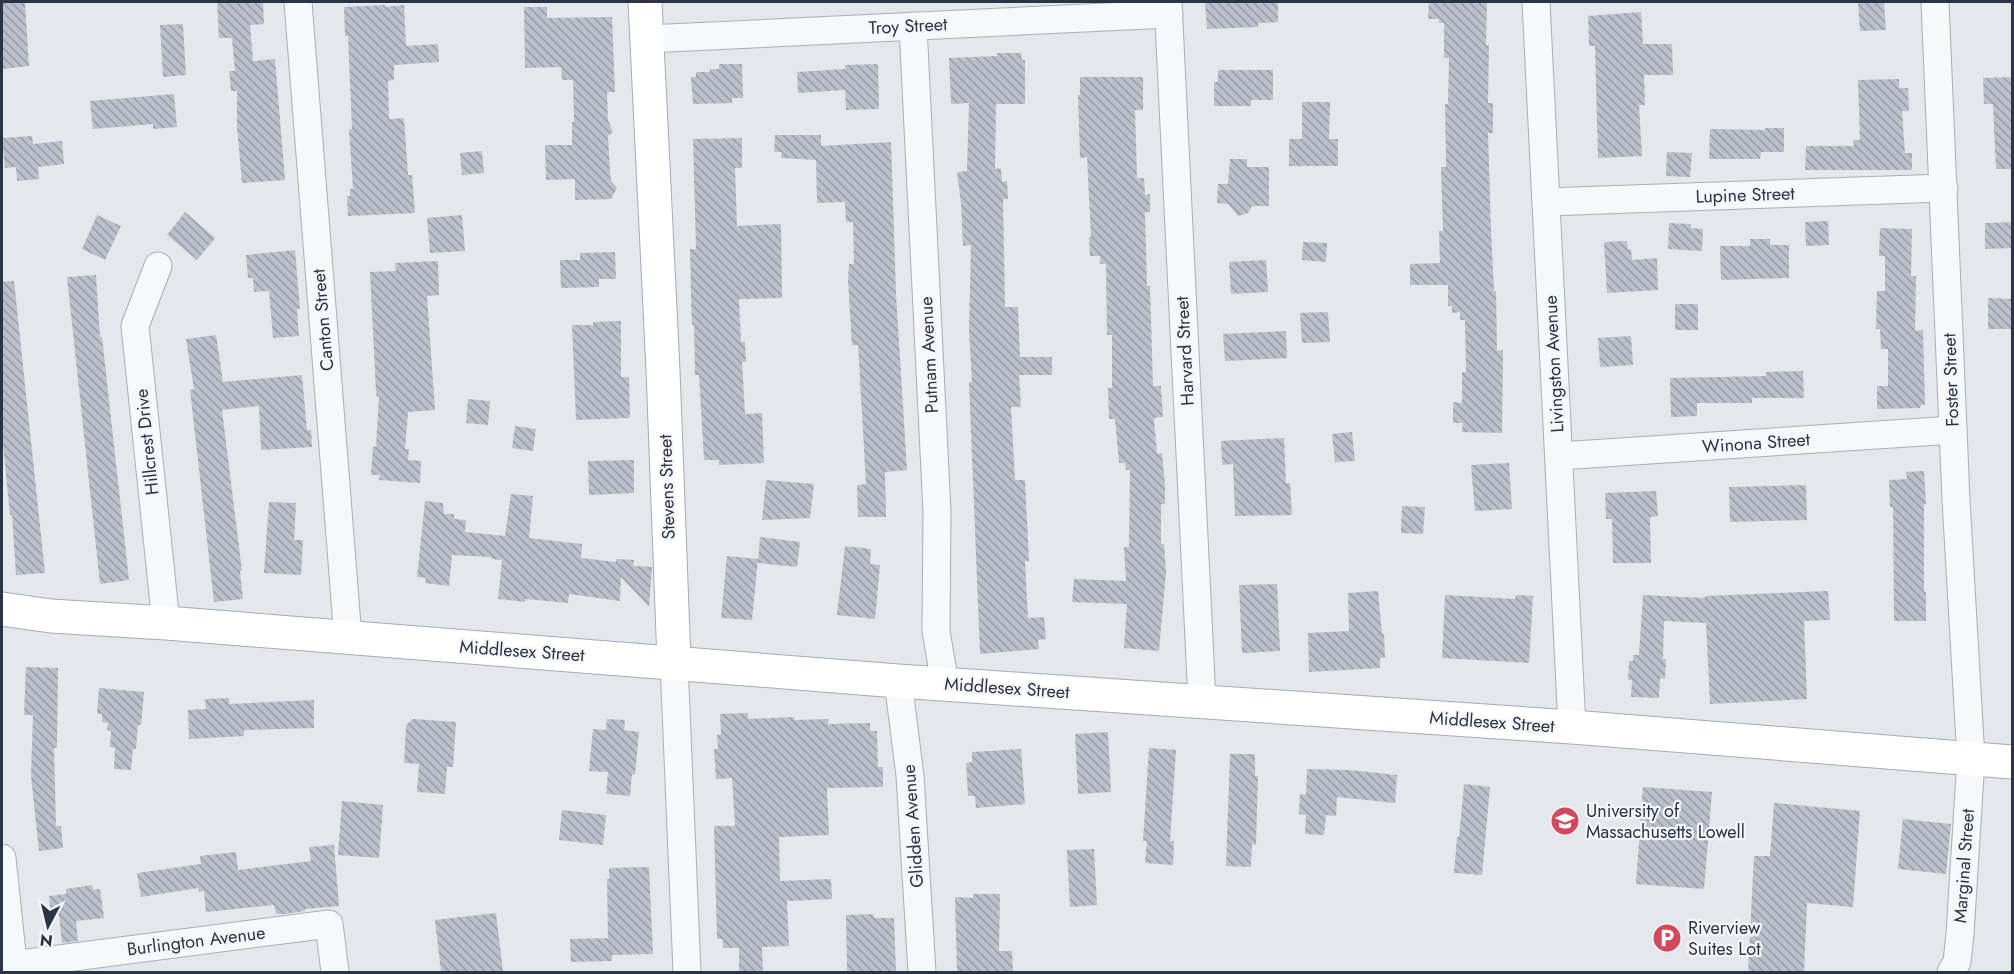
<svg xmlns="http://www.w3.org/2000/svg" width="2014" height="974" viewBox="0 0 2014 974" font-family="Jost,sans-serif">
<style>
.building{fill:url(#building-back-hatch)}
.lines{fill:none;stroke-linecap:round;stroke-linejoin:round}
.minor-casing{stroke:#a9aeb7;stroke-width:29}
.major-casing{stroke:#a3abb8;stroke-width:35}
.minor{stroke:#f7f8fa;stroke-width:27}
.major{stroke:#fff;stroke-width:33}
.labels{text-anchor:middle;stroke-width:4.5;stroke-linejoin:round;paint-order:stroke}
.street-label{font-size:18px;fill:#2b3445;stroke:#f4f6f9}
.poi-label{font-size:18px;fill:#2b3445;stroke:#f4f6f9;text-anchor:start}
</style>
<defs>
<pattern id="building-back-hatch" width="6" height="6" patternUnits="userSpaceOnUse" patternTransform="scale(1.5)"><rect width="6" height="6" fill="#bbc0ca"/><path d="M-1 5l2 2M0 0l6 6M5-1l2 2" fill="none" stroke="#989da6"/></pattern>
</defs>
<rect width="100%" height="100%" fill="#e4e7ec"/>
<!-- building -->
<g class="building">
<path d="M2,2H25L29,66L2,69Z"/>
<path d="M217,2H263L264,24L250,25L253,61L275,59L285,180L242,183L237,127V91H231L229,71H235L232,38H219Z"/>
<path d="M1205,2H1278V22L1258,23V27L1207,29Z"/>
<path d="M1429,2H1487L1486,45H1489L1488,103H1493V133H1488L1491,229L1494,291H1496L1497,351L1503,350L1502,433L1462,432L1463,423H1453V402L1462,403V372H1466L1465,320H1460V312L1452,313V306H1448V285H1410V264L1440,263L1439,231H1443L1441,167H1446L1445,104H1448L1449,58H1444V23H1439V19H1428Z"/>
<path d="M1858,2H1884L1886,30L1860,31Z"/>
<path d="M385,5V7L404,5L406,46L438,44L439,62L394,65V80L388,81L389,119L404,118L408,175H412L415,213L348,216L347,196H350V189H353L349,130L352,129L348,36H345L344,7Z"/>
<path d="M524,7H547V18L612,17L615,92H607L608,120L613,132L608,136L610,171L611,180L617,188L611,199L575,200V179L546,180L545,145H572V122H574L573,80H562L561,67L525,68Z"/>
<path d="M1641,12L1643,44H1672L1673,75H1644L1645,105H1639L1642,156L1598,158L1595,46H1589L1588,16Z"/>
<path d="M183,24L186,75L163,77L160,25Z"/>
<path d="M997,53H1021L1022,60H1025V104H996L995,169L1001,168L1002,182L1007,181L1008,199H1003L1005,307H1018L1020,357H1052V375H1019L1021,407H1011L1015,480H1025L1029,561H1025L1028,618L1044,617L1046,639L1038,640L1039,649L980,654L969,382H972L969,331L971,245L963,246L961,203L957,172L967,171L969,103L951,104L949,58L997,56Z"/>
<path d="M719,64H742L743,98H732V103L693,104L691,77H696V72H710V69H719Z"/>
<path d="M878,64L879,109L846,110L845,90L798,93L797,72L845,69V65Z"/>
<path d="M1218,70H1273V100H1251V106H1214V82H1218Z"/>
<path d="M1080,77H1143V110H1135L1137,178H1144L1145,195L1150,194V212H1145L1147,286H1150L1153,386H1161L1163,417L1154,418L1157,454L1162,453L1165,485V504H1161V544H1164L1166,572L1159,651L1124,648L1127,604L1072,602L1074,579L1126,581L1124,547H1129L1130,470H1126L1125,463H1119L1115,419H1109L1108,388H1112V335H1107L1106,264H1100V256H1090L1089,237H1091L1087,157L1080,158L1078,95H1080Z"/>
<path d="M2013,77V169H1996L1993,104H1984L1983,78Z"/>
<path d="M1899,79V88H1908L1909,111H1902L1905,153H1912V170H1805L1806,146H1854L1853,140H1860L1858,80Z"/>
<path d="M174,94L177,127L153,129V124L93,129L90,101Z"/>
<path d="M1302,102H1330L1329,139H1338V166H1289V139H1302Z"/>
<path d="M1765,128H1784V152H1761L1760,159H1709L1710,129L1765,130Z"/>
<path d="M775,135H821V146L891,142L896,294L907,470L885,472L886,517H858L857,485L866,484L858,345H852L848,280L849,264H854L853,222H846L845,202L817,203L816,160L781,158L782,152H774Z"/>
<path d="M32,136L33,144L62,141L64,164L38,167L39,179L17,181L16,167L5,168L2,138Z"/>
<path d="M742,138V168H735L737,226L781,224L782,298L739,299L741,342H745L746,362H742L745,414L762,413L764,463L719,465V460H704L699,375H695L694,325H692L691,295L690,249H696L693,139Z"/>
<path d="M482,151L484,173L462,175L460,153Z"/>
<path d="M1667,152L1692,153L1690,177L1666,176Z"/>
<path d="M1230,159H1247V167H1269V206H1252L1248,213L1238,216L1228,204L1217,203L1218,184H1228Z"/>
<path d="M185,212L215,238L197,260L167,235Z"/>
<path d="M97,215L121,226L105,260L82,249Z"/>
<path d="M462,215L465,251L430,253L427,218Z"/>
<path d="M1828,221L1829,245L1806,246L1805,222Z"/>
<path d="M2013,222V248L1985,249V223Z"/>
<path d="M1669,223L1691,224V228L1703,229L1702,251L1668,249Z"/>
<path d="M1880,228L1912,229L1911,276H1916L1915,331L1923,330L1925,405H1921L1920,408L1877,409V386H1888V349H1881L1880,329H1876L1877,291H1885V256H1879Z"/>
<path d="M1750,239H1770V245H1789V278L1721,280L1720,246H1750Z"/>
<path d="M1627,241L1628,249H1631L1632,260L1657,258L1658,290L1607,293L1604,242Z"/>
<path d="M1303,242L1327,243L1326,262L1302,260Z"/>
<path d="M295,250L300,309H297L299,336L273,338L269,291L254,292L253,278H248L246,255Z"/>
<path d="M615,252L616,279H599V287L561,288L560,260H580V253Z"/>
<path d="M1266,260L1268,292L1231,294L1229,262Z"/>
<path d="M438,261L439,295L427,296L435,410L408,412L405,449H409L408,460L421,461L420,483L379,480L380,475H371L373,446L376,447L379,396L377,397L376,393L370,272L396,271L395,263Z"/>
<path d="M96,275L100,337H102L129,580L100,584L67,277Z"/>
<path d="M14,281L45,573L16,575L12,515H10L2,434V282Z"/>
<path d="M1988,298L2013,299V329H1988Z"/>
<rect x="1675" y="304" width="23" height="26"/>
<path d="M1328,312L1330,342L1302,343L1300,313Z"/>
<path d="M621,321V377H629L630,418L576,420L572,325H593V322Z"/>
<path d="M1286,331L1287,358L1225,361L1223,334Z"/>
<path d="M216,335L223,382L302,375L307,430H311L312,447L261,450L259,406L222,410L242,571H240L243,599L214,602L190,390L194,389L186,339Z"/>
<path d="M1631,336L1633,365L1600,367L1598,338Z"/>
<path d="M1803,371L1804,398H1752V403H1697V416L1671,417L1670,378L1766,376V372Z"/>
<path d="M468,399L490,401L488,425L466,423Z"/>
<path d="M515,426L536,429L533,451L512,448Z"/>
<path d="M1352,432L1355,461L1335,462L1332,434Z"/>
<path d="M1284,438L1286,483H1290L1292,515L1235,516L1233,464L1222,465L1221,441Z"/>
<path d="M634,460V493L589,495L588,461Z"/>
<path d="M1509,463L1512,509L1475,511L1471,465Z"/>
<path d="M1924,471L1926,504H1924V592H1926V621H1894L1893,507H1890L1889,480L1907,479L1906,472Z"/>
<path d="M766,480L814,484L810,518L762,520Z"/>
<path d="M1806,485L1807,520L1730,522L1729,487Z"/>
<path d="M1656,491L1658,516L1650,517L1651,563H1613L1612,519H1606L1605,493Z"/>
<path d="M511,494L533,496L529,538L582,544L581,558L616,562V559L634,560L633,566L652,567L649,607L621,577L620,601L569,594L568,603L526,599L525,602L498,599L502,560L491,559L492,557L452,555L449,586L425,583L426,578L417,577L425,501L443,503L444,514H454V519L466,520L465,532L505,536Z"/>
<path d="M269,502L296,503L294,540H303L301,575L264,573Z"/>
<path d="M1402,506L1425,507L1423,534L1401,533Z"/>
<path d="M760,537L800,542L797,567L758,563Z"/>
<path d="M845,546L871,549L870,564L880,565L875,619L837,615Z"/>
<path d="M727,556L758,559L752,620L721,618Z"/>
<path d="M1277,584L1280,651L1242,653L1239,585Z"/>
<path d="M1378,591L1382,634H1384L1385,658H1380V668L1309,672L1308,633L1349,631L1348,593Z"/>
<path d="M1828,591L1830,620L1804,621L1807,699L1710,704L1706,623L1664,621L1663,659H1666L1665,679L1660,678L1659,698L1631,697L1632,680H1628L1629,661H1633V655H1639L1643,595L1705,598V596Z"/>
<path d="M1445,595L1515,599L1516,595L1533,596L1529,663L1442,658Z"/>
<path d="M26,667L58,668L57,748H54L56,826H61L63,848L39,851L31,776L33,715H24Z"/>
<path d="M99,688L144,692L141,725H138L136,749H133L131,770L114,769L115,748L110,747L111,731L107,730L108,723L102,722V714H97Z"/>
<path d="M229,698V704L314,700V728L244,730V736L189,739L188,710L206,709L205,699Z"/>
<path d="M748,713V719L794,717V720L828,719V724L870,723V731H877L878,767H883V787L827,788L829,835L779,837L780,881L831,879L832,899L787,901L789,946L762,947L763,972H739V948H723V939H717L714,826H735L732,778L716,779L714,749H718L717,735L721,734L720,714Z"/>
<path d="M413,719L456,722L453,767H447L445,794L417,792L419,764L404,763L406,725Z"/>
<path d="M607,719L625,720L624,730L639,732L635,775L632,774L630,796L606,794L608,772L589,771L593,729L606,730Z"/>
<path d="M1108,732L1111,792L1078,794L1075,734Z"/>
<path d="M1149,748L1176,750L1170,841H1174L1173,865L1145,863L1147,841H1143Z"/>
<path d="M1021,749L1025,804L976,808L975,796H968L966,763L972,762V752Z"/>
<path d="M1230,754H1255V776H1258L1256,845L1252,844L1251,867L1226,866Z"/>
<path d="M1307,769L1349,770L1397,775L1395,803L1337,797L1336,816L1326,815L1324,835L1305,834L1306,815L1299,814L1300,794L1306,795Z"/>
<path d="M1464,784L1490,787L1482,875L1454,873L1457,837H1459Z"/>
<path d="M1643,787L1712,792L1704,889L1636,884Z"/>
<path d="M342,801L383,805L379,858L338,855Z"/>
<path d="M1774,803L1860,811L1853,907L1807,903L1804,972H1748L1754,856H1770Z"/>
<path d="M562,810L606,815L603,845L559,840Z"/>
<path d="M1903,819L1951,824L1946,874L1898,869Z"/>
<path d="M334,845L339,906L305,909V911L285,914H276L274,905L206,912L204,891L199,892L198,888L141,897L137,873L201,864L200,856L236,852L238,870L311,861L309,847Z"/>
<path d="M1094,849L1097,905L1070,907L1067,850Z"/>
<path d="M649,867L653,954L612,955V961L571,962L570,939L608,938L607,879H609V868Z"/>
<path d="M92,885L93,890L100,889L104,918L76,921L78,941L62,943L59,915L51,916L49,896L66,894V889Z"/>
<path d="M973,894H1000L999,951H1012L1013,972H957L955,897L973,898Z"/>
<path d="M496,913L503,972H441L435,920Z"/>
<path d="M873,914L874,918H894L896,972H847L846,915Z"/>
</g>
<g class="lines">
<!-- minor casing -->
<g class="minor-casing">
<g id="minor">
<path d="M298,2L348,638"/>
<path d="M1168,2L1202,701"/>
<path d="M1536,2L1572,727"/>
<path d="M1935,2L1956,500L1971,759L1960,934L1957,962L1951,972"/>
<path d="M913,26L937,512L936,631L945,684"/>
<path d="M647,39L1169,14"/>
<path d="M1546,202L1944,188"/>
<path d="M158,266L135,326L166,623"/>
<path d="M1559,456L1953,430"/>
<path d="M674,662L687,972"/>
<path d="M898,681L910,776L922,972"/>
<path d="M2,858L14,972"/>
<path d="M13,965L329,924L335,972"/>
</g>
</g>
<!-- major casing -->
<g class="major-casing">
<g id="major">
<path d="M645,2L663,370L674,662"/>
<path d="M2,609L51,616L166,623L898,681L1572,727L2012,762"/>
</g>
</g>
<!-- minor -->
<use href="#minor" class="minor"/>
<!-- major -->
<use href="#major" class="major"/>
</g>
<!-- icons -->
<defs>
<g id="university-disc" transform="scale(1.5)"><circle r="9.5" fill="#d1495b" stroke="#f4f6f9"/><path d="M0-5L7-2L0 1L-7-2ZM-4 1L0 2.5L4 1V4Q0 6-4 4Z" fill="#fff"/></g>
<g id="parking-disc" transform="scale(1.5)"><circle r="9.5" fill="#d1495b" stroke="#f4f6f9"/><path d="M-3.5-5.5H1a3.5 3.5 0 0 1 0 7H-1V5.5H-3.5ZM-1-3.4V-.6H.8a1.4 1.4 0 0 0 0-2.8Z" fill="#fff"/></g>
</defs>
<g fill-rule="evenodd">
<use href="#university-disc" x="1565" y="821"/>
<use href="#parking-disc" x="1667" y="938"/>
</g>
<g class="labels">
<!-- street labels -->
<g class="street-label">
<text transform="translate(908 26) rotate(-3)" y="6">Troy Street</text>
<text transform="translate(1745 195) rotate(-2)" y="6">Lupine Street</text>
<text transform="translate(323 320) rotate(-95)" y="6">Canton Street</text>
<text transform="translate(1185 351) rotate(-93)" y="6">Harvard Street</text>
<text transform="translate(929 355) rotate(-93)" y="6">Putnam Avenue</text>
<text transform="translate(1554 364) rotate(-93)" y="6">Livingston Avenue</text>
<text transform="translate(1951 380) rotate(-92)" y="6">Foster Street</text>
<text transform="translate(147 442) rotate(-96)" y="6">Hillcrest Drive</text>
<text transform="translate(1756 443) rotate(-4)" y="6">Winona Street</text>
<text transform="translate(667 487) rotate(-92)" y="6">Stevens Street</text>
<text transform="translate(522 651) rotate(4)" y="6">Middlesex Street</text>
<text transform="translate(1007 688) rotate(4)" y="6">Middlesex Street</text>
<text transform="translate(1492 722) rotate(4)" y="6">Middlesex Street</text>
<text transform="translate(913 826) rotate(-94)" y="6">Glidden Avenue</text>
<text transform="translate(1964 866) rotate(-86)" y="6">Marginal Street</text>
<text transform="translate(196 941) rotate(-7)" y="6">Burlington Avenue</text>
</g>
<!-- poi labels -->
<g class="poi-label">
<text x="1586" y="817">University of<tspan x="1586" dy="21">Massachusetts Lowell</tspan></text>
<text x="1688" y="934">Riverview<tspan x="1688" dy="21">Suites Lot</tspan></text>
</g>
</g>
<!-- border -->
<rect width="2014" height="974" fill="none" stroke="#2b3445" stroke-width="6"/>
<!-- north arrow -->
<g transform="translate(48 926) rotate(187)" stroke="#f4f6f9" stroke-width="4.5" paint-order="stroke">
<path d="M0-4.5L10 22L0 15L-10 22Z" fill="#2b3445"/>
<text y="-9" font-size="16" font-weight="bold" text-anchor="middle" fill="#2b3445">N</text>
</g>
</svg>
